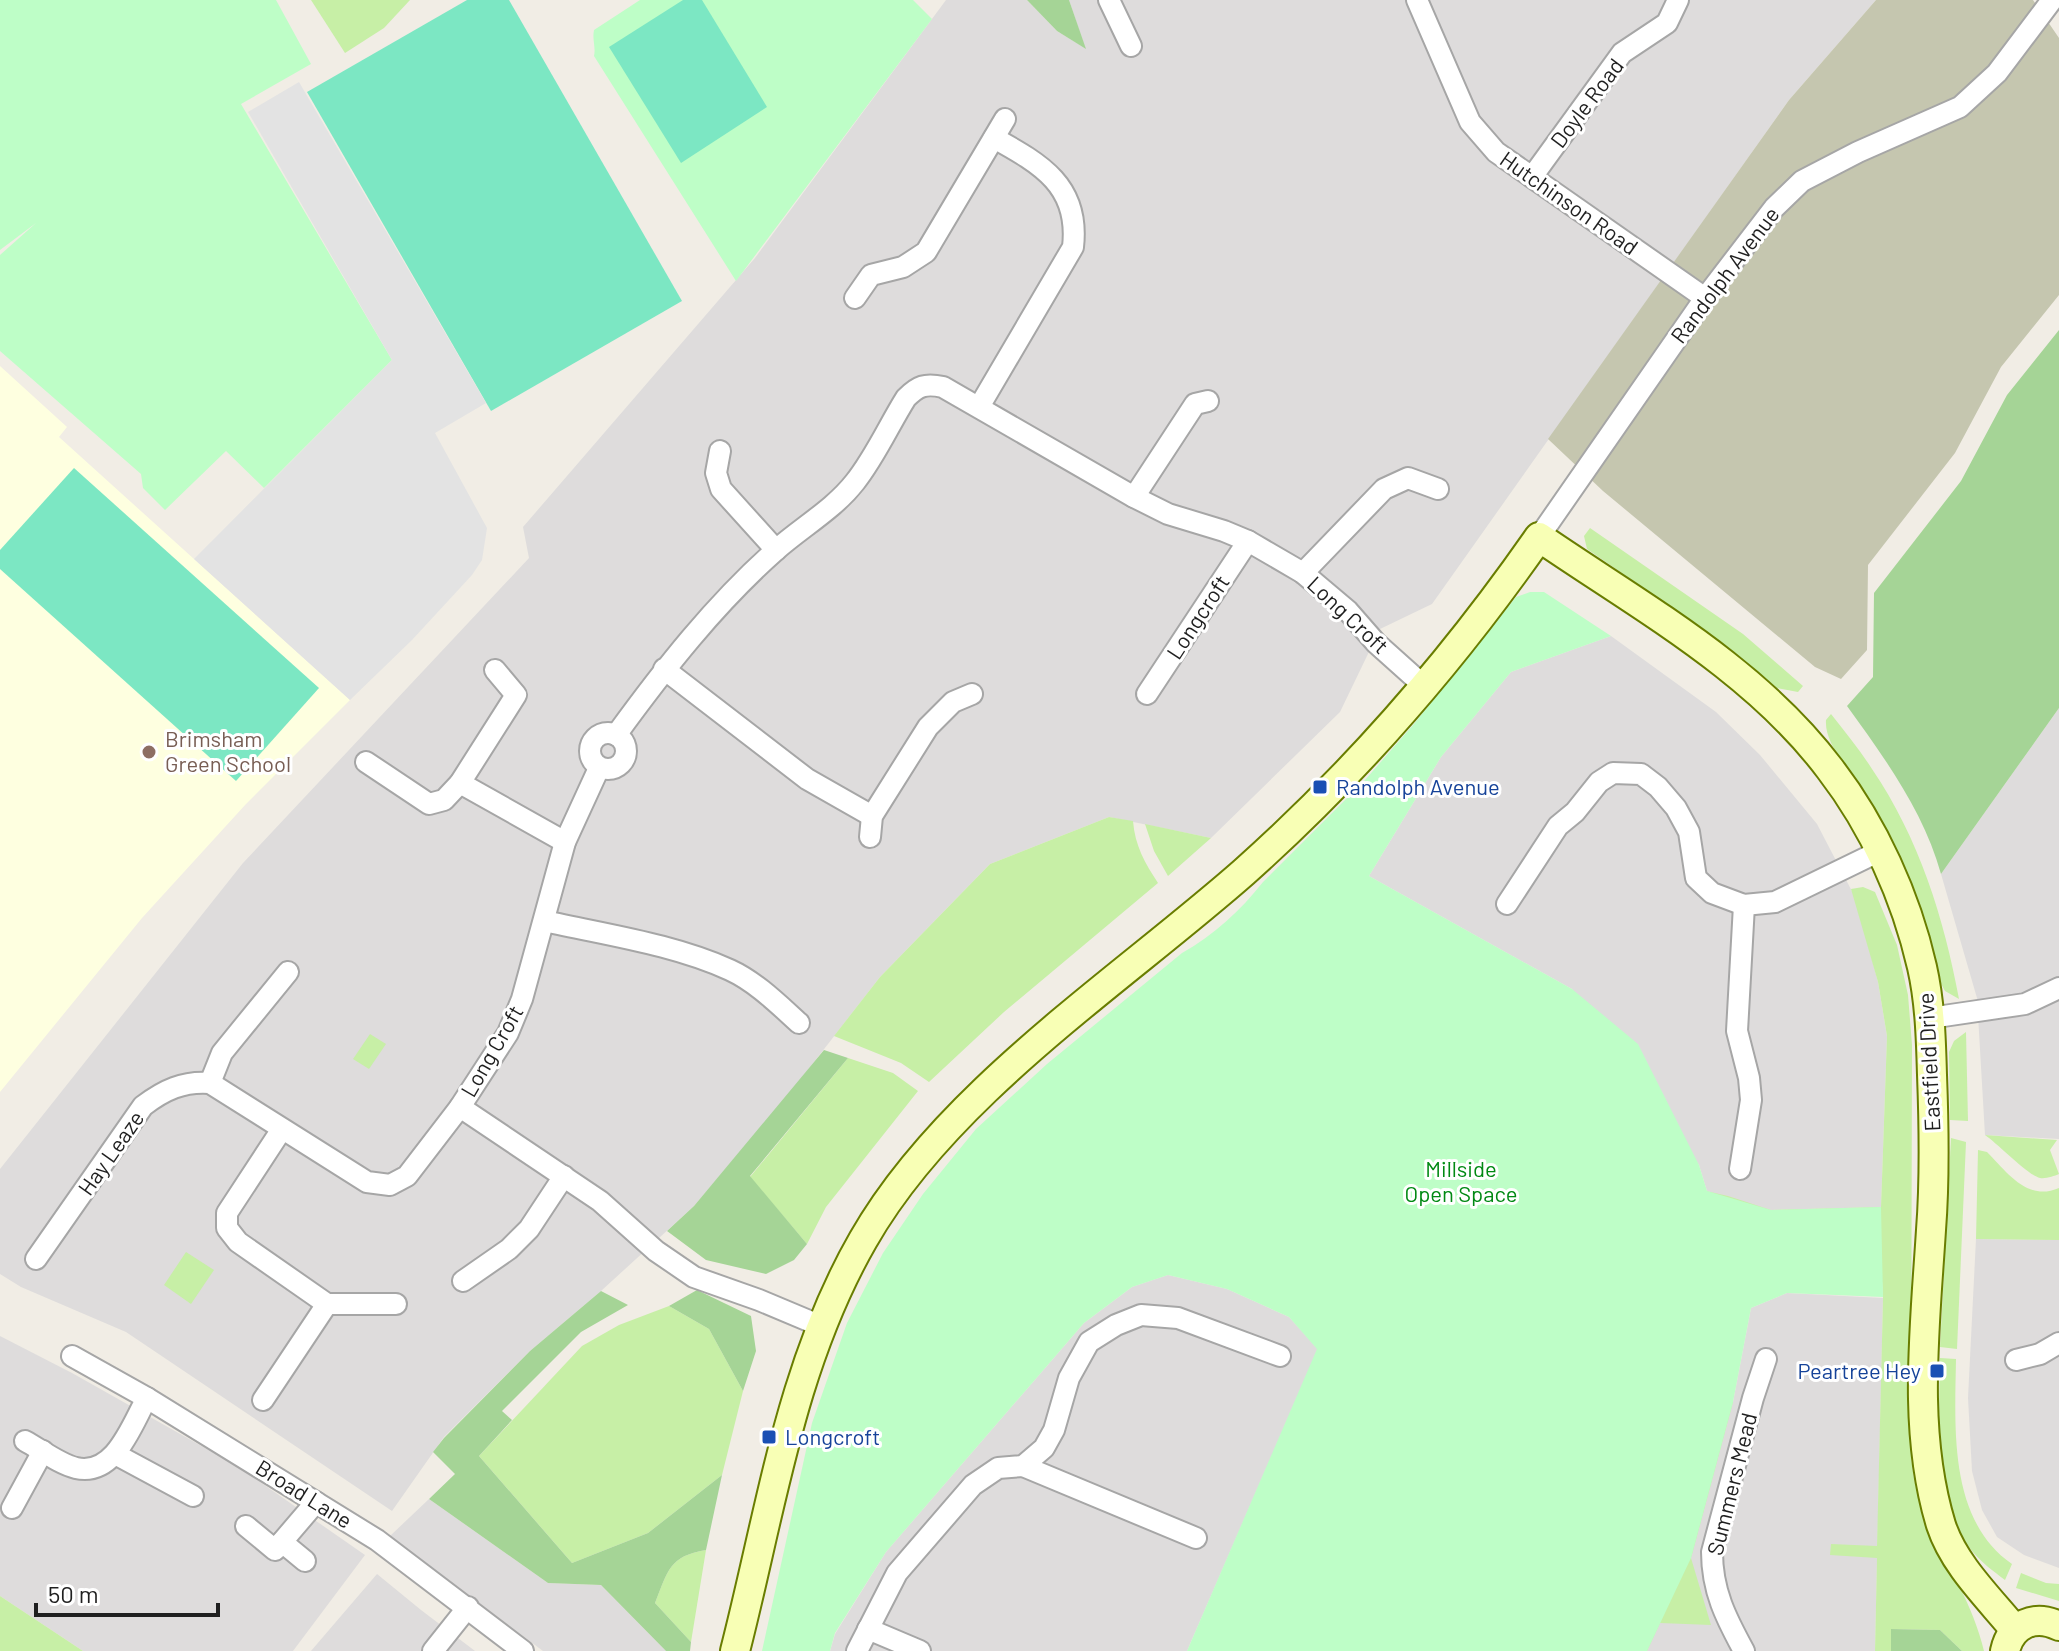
<svg xmlns="http://www.w3.org/2000/svg" width="2059" height="1651" viewBox="0 0 2059 1651" font-family="Barlow,sans-serif">
<style>
.residential{fill:#dedcdc}
.education{fill:#feffe0}
.construction{fill:#c5c6af}
.grass{fill:#c7efa6}
.forest{fill:#a5d496}
.park{fill:#befec7}
.pitch{fill:#7ce7c3}
.parking{fill:#e3e3e3}
.lines{fill:none;stroke-linecap:round;stroke-linejoin:round}
.street-casing{stroke:#a6a6a6;stroke-width:24}
.secondary-casing{stroke:#697d00;stroke-width:32}
.street{stroke:#fff;stroke-width:20}
.secondary{stroke:#f8ffb5;stroke-width:28}
.education-dot{fill:#8d6e63;stroke:#fff;stroke-width:3}
.transit-dot{fill:#1a4fb4;stroke:#fff;stroke-width:3}
.labels{text-anchor:middle;stroke-width:6;stroke-linejoin:round;paint-order:stroke}
.street-label{font-size:22px;fill:#1f1f1f;stroke:#fff}
.education-label{font-size:22px;fill:#785e54;stroke:#fff;text-anchor:start}
.transit-label{font-size:22px;fill:#164399;stroke:#fff;text-anchor:start}
.park-label{font-size:22px;fill:#018913;stroke:#fff}
</style>
<rect width="100%" height="100%" fill="#f1ede5"/>
<!-- residential -->
<g class="residential">
<path d="M946,0H1027L1057,31L1085,48L1069,0H1876L1789,100L1432,604L1380,629L1340,712L1211,838L1109,817L990,864L880,977L790,1093L694,1206L601,1291L530,1351L444,1437L392,1511L126,1332L21,1287L0,1274V1169L243,863L529,558L523,527L755,258Z"/>
<path d="M1611,636L1716,712L1760,755L1817,824L1856,899L1878,982L1887,1036L1881,1207L1771,1210L1707,1191L1699,1165L1572,989L1369,876L1441,757L1511,672Z"/>
<path d="M2059,708V1139L1985,1135L1977,998L1941,874Z"/>
<path d="M1976,1239L2059,1240V1568L2024,1555L1997,1537L1982,1510L1972,1471L1968,1398Z"/>
<path d="M1168,1275L1227,1289L1289,1317L1318,1349L1187,1651H830L835,1634L886,1552L1084,1323L1132,1287Z"/>
<path d="M1787,1293L1883,1298L1875,1651H1647L1659,1623L1733,1402L1751,1308Z"/>
<path d="M0,1336L72,1373L237,1466L365,1555L293,1651H83L0,1596Z"/>
<path d="M429,1499L548,1583L601,1585L666,1651H543L390,1536Z"/>
<path d="M377,1574L421,1610L475,1651H311Z"/>
</g>
<!-- education -->
<path class="education" d="M0,366L67,427L59,437L350,700L246,804L142,918L0,1092Z"/>
<!-- construction -->
<path class="construction" d="M1876,0H2033L2059,38V295L2001,367L1955,453L1868,565L1867,650L1841,679L1815,667L1603,491L1548,439L1789,100Z"/>
<!-- grass -->
<g class="grass">
<path d="M311,0H410L384,28L345,53Z"/>
<path d="M1590,528L1743,634L1803,686L1798,692L1777,688L1713,636L1587,549L1584,536Z"/>
<path d="M1831,714C1845,732 1860,750 1872,769C1919,838 1944,918 1959,999L1945,991L1939,980C1923,914 1905,858 1870,800C1856,776 1824,747 1826,720Z"/>
<path d="M1109,817L1133,821C1135,846 1145,863 1158,883L1004,1012L929,1082L901,1063L834,1036L880,977L990,864Z"/>
<path d="M1145,824L1211,838L1168,876L1154,851Z"/>
<path d="M1863,887L1875,892L1897,945L1908,995L1912,1045L1911,1458C1913,1470 1914,1483 1918,1495C1935,1549 1971,1595 1984,1651H1962L1940,1630L1892,1629L1891,1651H1875L1877,1558L1830,1555L1831,1544L1877,1546L1883,1298L1881,1264L1810,1261L1729,1312L1733,1402L1691,1558L1711,1625L1660,1623L1647,1651L1353,1437L1367,1114L1728,1196L1771,1210L1881,1207L1887,1036L1878,982L1851,889Z"/>
<path d="M1966,1032L1968,1121L1950,1120L1949,1052L1954,1041Z"/>
<path d="M370,1034L386,1044L369,1069L353,1059Z"/>
<path d="M848,1058L893,1073L918,1091L826,1207L807,1244L750,1177Z"/>
<path d="M1985,1135L2057,1140L2050,1150L2059,1174C2054,1176 2046,1179 2040,1178C2029,1176 1998,1144 1985,1135Z"/>
<path d="M1951,1138L1966,1142L1957,1349L1940,1347Z"/>
<path d="M1978,1150L1987,1152C2007,1172 2027,1202 2059,1188V1240L1976,1239Z"/>
<path d="M186,1252L214,1270L191,1304L164,1285Z"/>
<path d="M669,1306L709,1329L743,1391L722,1475L648,1533L572,1563L479,1456L582,1346L619,1325Z"/>
<path d="M1940,1358L1956,1359C1955,1427 1948,1520 2012,1564L2005,1580C1993,1571 1982,1563 1972,1551C1933,1503 1939,1417 1940,1358Z"/>
<path d="M706,1550L691,1642L655,1603C668,1571 669,1556 706,1550Z"/>
<path d="M2021,1573L2046,1583L2059,1584V1601L2016,1588Z"/>
<path d="M0,1596L83,1651H0Z"/>
</g>
<!-- forest -->
<g class="forest">
<path d="M1027,0H1069L1086,49L1057,31Z"/>
<path d="M2059,330V708L1941,874C1924,812 1884,757 1847,706L1873,677L1874,593L1961,481L2007,395Z"/>
<path d="M824,1050L848,1058L750,1176L807,1244L794,1260L766,1274L706,1260L667,1231L694,1206Z"/>
<path d="M697,1290L751,1316L756,1351L743,1391L709,1329L669,1306Z"/>
<path d="M601,1291L628,1305L581,1332L502,1411L512,1420L479,1456L572,1563L648,1533L722,1475L706,1550C669,1556 668,1571 655,1603L691,1642L690,1651H666L601,1585L548,1583L429,1499L455,1474L433,1452L444,1438L530,1351Z"/>
<path d="M1891,1629L1940,1630L1962,1651H1891Z"/>
</g>
<!-- park -->
<g class="park">
<path d="M0,0H276L311,64L241,104L392,360L264,488L226,451L165,510L143,488L141,474L0,351V255L36,223L0,250Z"/>
<path d="M640,0H913L932,19L736,281L594,56C596,47 592,40 594,30Z"/>
<path d="M1530,592H1544L1611,636L1511,672L1441,757L1369,876L1572,989L1638,1044L1699,1165L1707,1191L1771,1210L1881,1207L1883,1297L1787,1293L1751,1308L1733,1402L1691,1558L1647,1651H1187L1317,1349L1289,1317L1227,1289L1168,1275L1132,1287L1084,1323L886,1552L835,1633L830,1651H762L812,1423L847,1323L883,1253L923,1194L976,1129L1047,1064L1182,953C1214,935 1241,910 1263,882L1365,780L1413,725L1516,597Z"/>
</g>
<!-- pitch -->
<g class="pitch">
<path d="M467,0H509L682,301L491,411L307,92Z"/>
<path d="M683,0H702L767,107L681,163L609,47Z"/>
<path d="M74,468L319,688L236,781L0,569V550Z"/>
</g>
<!-- parking -->
<path class="parking" d="M299,82L486,403L435,433L487,528L482,560L472,575L412,640L350,700L194,559L392,360L248,112Z"/>
<g class="lines">
<!-- street casing -->
<g class="street-casing">
<g id="street">
<path d="M1109,0L1131,46"/>
<path d="M1417,0L1470,122L1496,152L1705,298"/>
<path d="M1532,177L1622,53L1667,23L1678,0"/>
<path d="M855,298L871,275L903,267L926,252L1005,119"/>
<path d="M979,407L1073,247C1080,186 1041,164 994,138"/>
<path d="M720,451L716,473L721,489L776,550"/>
<path d="M1134,497L1195,404L1208,401"/>
<path d="M1539,537L1705,298L1774,208L1802,181L1858,152L1960,107L1997,73L2052,0"/>
<path d="M1303,573L1384,489L1408,478L1438,489"/>
<path d="M664,669L807,779L872,816"/>
<path d="M1147,694L1248,541"/>
<circle cx="608" cy="751" r="18"/>
<path d="M616,735C664,669 715,604 776,550C802,527 834,509 855,482C875,457 889,425 906,398C918,386 925,383 943,387L1134,497L1168,514L1224,531L1248,541L1303,573L1348,611L1376,643L1424,686"/>
<path d="M366,762L429,804L444,800L460,783L516,695L495,670"/>
<path d="M460,783L565,842"/>
<path d="M870,837L872,816L928,727L953,702L972,694"/>
<path d="M1507,904L1558,826L1575,812L1599,782L1613,773L1641,774L1658,787L1676,808L1689,832L1696,878L1712,893L1744,905L1775,902L1880,851"/>
<path d="M545,921C606,935 673,944 730,970C756,982 778,1004 799,1023"/>
<path d="M1930,1018L2025,1004L2059,988"/>
<path d="M210,1083L222,1053L288,972"/>
<path d="M460,1107L600,1201L656,1251L694,1277L759,1300L821,1326"/>
<path d="M282,1129L227,1213V1228L238,1242L327,1304H396"/>
<path d="M1740,1169L1751,1100L1749,1078L1737,1031L1744,905"/>
<path d="M36,1259L143,1106C164,1090 183,1081 210,1083L367,1182L390,1185L407,1176L460,1107L508,1033L522,999L565,842L599,768"/>
<path d="M463,1281L509,1249L529,1229L564,1176"/>
<path d="M72,1356L147,1398L377,1540L523,1651"/>
<path d="M2016,1360L2040,1354L2059,1343"/>
<path d="M263,1400L327,1304"/>
<path d="M25,1441C40,1449 59,1464 76,1468C115,1477 132,1424 147,1398"/>
<path d="M115,1454L193,1496"/>
<path d="M1023,1466L1196,1538"/>
<path d="M12,1508L43,1451"/>
<path d="M246,1526L275,1550L316,1502"/>
<path d="M282,1542L305,1561"/>
<path d="M868,1629L920,1651"/>
<path d="M433,1651L468,1607"/>
<path d="M857,1651L897,1573L973,1485L998,1468L1023,1466L1044,1448L1054,1430L1069,1378L1089,1342L1116,1325L1141,1315L1178,1318L1280,1356"/>
<path d="M1744,1651C1726,1618 1712,1591 1712,1552L1753,1398L1766,1359"/>
</g>
</g>
<!-- secondary casing -->
<g class="secondary-casing">
<g id="secondary">
<path d="M735,1651C771,1511 790,1367 863,1240C946,1094 1119,982 1244,872C1355,773 1454,659 1539,537C1641,607 1755,669 1830,769C1874,826 1906,897 1922,967C1930,1002 1931,1039 1932,1075C1934,1127 1935,1179 1931,1230C1925,1327 1912,1430 1941,1525C1954,1565 1989,1598 2015,1630"/>
<path d="M2005,1651C2011,1624 2035,1614 2059,1626"/>
</g>
</g>
<!-- street -->
<use href="#street" class="street"/>
<!-- secondary -->
<use href="#secondary" class="secondary"/>
</g>
<!-- markers -->
<circle class="education-dot" cx="149" cy="752" r="8"/>
<g class="transit-dot">
<rect x="1312" y="779" width="16" height="16" rx="4"/>
<rect x="1929" y="1363" width="16" height="16" rx="4"/>
<rect x="761" y="1429" width="16" height="16" rx="4"/>
</g>
<g class="labels">
<!-- street labels -->
<g class="street-label">
<text transform="translate(1587 103) rotate(-53)" y="8">Doyle Road</text>
<text transform="translate(1569 203) rotate(35)" y="8">Hutchinson Road</text>
<text transform="translate(1725 275) rotate(-53)" y="8">Randolph Avenue</text>
<text transform="translate(1348 615) rotate(43)" y="8">Long Croft</text>
<text transform="translate(1198 617) rotate(-57)" y="8">Longcroft</text>
<text transform="translate(492 1051) rotate(-60)" y="8">Long Croft</text>
<text transform="translate(1929 1062) rotate(-93)" y="8">Eastfield Drive</text>
<text transform="translate(111 1153) rotate(-55)" y="8">Hay Leaze</text>
<text transform="translate(1732 1484) rotate(-76)" y="8">Summers Mead</text>
<text transform="translate(304 1494) rotate(32)" y="8">Broad Lane</text>
</g>
<!-- education labels -->
<g class="education-label">
<text x="165" y="747">Brimsham<tspan x="165" dy="25">Green School</tspan></text>
</g>
<!-- transit labels -->
<g class="transit-label">
<text x="1336" y="795">Randolph Avenue</text>
<text x="1921" y="1379" text-anchor="end">Peartree Hey</text>
<text x="785" y="1445">Longcroft</text>
</g>
<!-- park labels -->
<g class="park-label">
<text x="1461" y="1177">Millside<tspan x="1461" dy="25">Open Space</tspan></text>
</g>
</g>
<!-- scale -->
<path d="M36 1603v12h182v-12" fill="none" stroke="#1f1f1f" stroke-width="4"/>
<text x="48" y="1603" font-size="24" fill="#1f1f1f" stroke="#ffffff" stroke-width="6" paint-order="stroke">50 m</text>
</svg>
